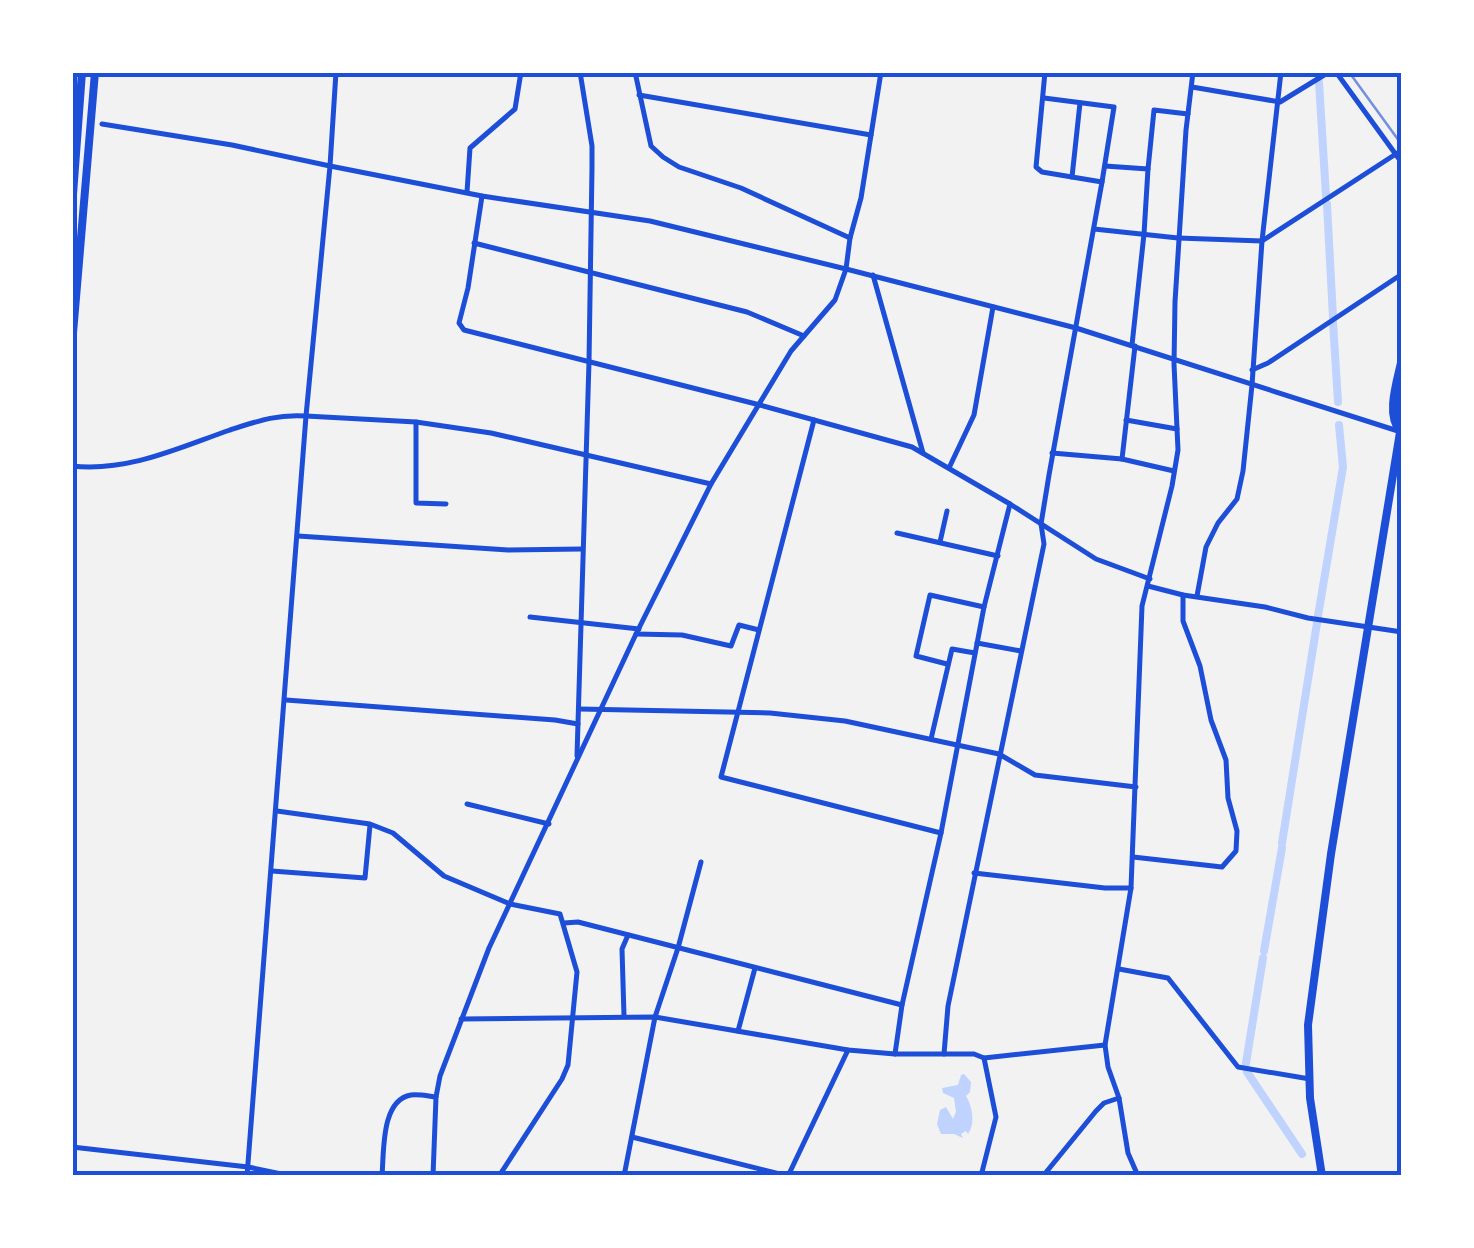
<svg xmlns="http://www.w3.org/2000/svg" width="1474" height="1248" viewBox="0 0 1474 1248" font-family="'Space Grotesk',sans-serif">
<style>
.water{fill:#bfd3fe}
.lines{fill:none;stroke-linecap:round;stroke-linejoin:round}
.canal{stroke:#bfd3fe;stroke-width:8}
.minor{stroke:#1d4ed8;stroke-width:5}
.tertiary{stroke:#1d4ed8;stroke-width:5}
.primary{stroke:#1d4ed8;stroke-width:8}
.motorway{stroke:#1d4ed8;stroke-width:8}
.rail{stroke:#7290e2;stroke-width:2.5}
.neatline{fill:none;stroke:#1d4ed8;stroke-width:4}
</style>
<rect width="100%" height="100%" fill="#f2f2f2"/>
<!-- water -->
<path class="water" d="M964,1074L971,1082L970,1092L966,1096C972,1106 976,1123 968,1134L966,1131L961,1134L963,1138L954,1134H941L937,1124L940,1110L946,1107L953,1119L956,1112L954,1098L943,1093L942,1088L958,1085L961,1075Z"/>
<g class="lines">
<!-- canal -->
<g class="canal">
<path d="M1319,75V72"/>
<path d="M1319,82L1326,196"/>
<path d="M1327,204L1333,317"/>
<path d="M1333,322L1338,402"/>
<path d="M1318,616L1343,467L1339,425"/>
<path d="M1282,843L1317,623"/>
<path d="M1264,951L1282,848"/>
<path d="M1246,1063L1263,958"/>
<path d="M1247,1072L1302,1154"/>
</g>
<!-- minor -->
<g class="minor">
<path d="M635,72L651,146L663,157L679,167L741,188L850,238"/>
<path d="M1192,87L1280,102L1329,72"/>
<path d="M639,95L871,135"/>
<path d="M1044,98L1114,107L1102,182"/>
<path d="M102,124L232,145L330,166"/>
<path d="M1105,166L1148,169L1154,110L1188,114"/>
<path d="M1072,177L1080,103"/>
<path d="M467,192L470,148L515,109L521,72"/>
<path d="M482,196L468,288L459,323L464,330L760,405L912,447L1010,504L1096,559L1150,579"/>
<path d="M1094,229L1178,238"/>
<path d="M474,243L747,312L804,336"/>
<path d="M873,275L923,453"/>
<path d="M1132,345L1144,234L1148,169"/>
<path d="M1252,370L1268,363L1402,274"/>
<path d="M814,420L721,777L941,833"/>
<path d="M1126,420L1177,429"/>
<path d="M416,422V503L446,504"/>
<path d="M1052,453L1122,459L1174,471"/>
<path d="M1122,459L1135,346"/>
<path d="M72,466C129,472 178,448 230,430C258,421 277,414 306,416"/>
<path d="M949,468L974,415L993,307"/>
<path d="M897,533L998,556"/>
<path d="M298,536L508,550L582,549"/>
<path d="M940,542L947,511"/>
<path d="M1148,586L1183,595L1265,607L1308,618L1402,632"/>
<path d="M1197,596L1206,547L1218,523L1237,499L1243,471L1252,385L1262,241L1281,72"/>
<path d="M530,617L639,629"/>
<path d="M636,634L682,635L731,646L739,625L759,630"/>
<path d="M977,643L1021,651"/>
<path d="M947,664L916,656L930,595L984,607"/>
<path d="M579,709L770,713L845,721L999,754L1035,775L1136,787"/>
<path d="M931,739L952,649L975,653"/>
<path d="M577,756L589,362L592,168V146L580,72"/>
<path d="M467,804L549,824"/>
<path d="M277,811L370,824L393,833L444,876L510,904L560,914L577,972L568,1065L562,1079L499,1176"/>
<path d="M1133,857L1222,867L1236,851L1237,831L1228,798L1226,760L1211,720L1200,666L1183,621V595"/>
<path d="M272,871L365,878L370,825"/>
<path d="M974,873L1105,888H1131"/>
<path d="M564,923L578,922L902,1005"/>
<path d="M1119,969L1168,978L1238,1067L1310,1079"/>
<path d="M624,1016L622,949L628,935"/>
<path d="M461,1019L655,1017L848,1050L895,1054H974L984,1058L1105,1045"/>
<path d="M738,1031L755,968"/>
<path d="M895,1054L902,1005L941,833L984,607L1010,504"/>
<path d="M944,1054L948,1006L1044,544L1041,524L1049,475L1102,182L1042,172L1036,167L1045,72"/>
<path d="M632,1137L788,1176L848,1050"/>
<path d="M72,1147L248,1167"/>
<path d="M382,1176C384,1151 381,1100 411,1095C419,1094 428,1096 436,1097"/>
<path d="M433,1176L436,1097L440,1076L489,948L636,634L711,484L791,351L835,300L846,269"/>
<path d="M624,1176L655,1017L678,948L701,862"/>
<path d="M981,1176L996,1117L984,1058"/>
</g>
<!-- tertiary -->
<g class="tertiary">
<path d="M1336,72L1402,163"/>
<path d="M330,166L482,196L650,221L846,269L1076,328L1398,431"/>
<path d="M1178,238L1262,241L1402,150"/>
<path d="M846,269L850,238L861,198L881,72"/>
<path d="M306,416L416,422L491,433L711,484"/>
<path d="M286,700L555,720L578,724"/>
<path d="M248,1167L291,1176"/>
<path d="M247,1176L306,416L330,166L336,72"/>
<path d="M1043,1176L1096,1111L1104,1103L1119,1098"/>
<path d="M1138,1176L1128,1153L1119,1098L1108,1067L1105,1045L1131,888L1142,606L1172,486L1178,450L1174,364L1175,302L1186,130L1193,72"/>
</g>
<!-- primary -->
<g class="primary">
<path d="M1402,358C1398,379 1385,414 1400,431L1402,429"/>
<path d="M1322,1176L1310,1098L1308,1025L1331,854L1402,420"/>
</g>
<!-- motorway -->
<g class="motorway">
<path d="M72,208L82,72"/>
<path d="M72,345L95,72"/>
</g>
<!-- rail -->
<path class="rail" d="M1349,72L1402,145"/>
</g>
<!-- border -->
<rect width="1474" height="1248" fill="none" stroke="#ffffff" stroke-width="150"/>
<rect x="75" y="75" width="1324" height="1098" class="neatline"/>
</svg>
